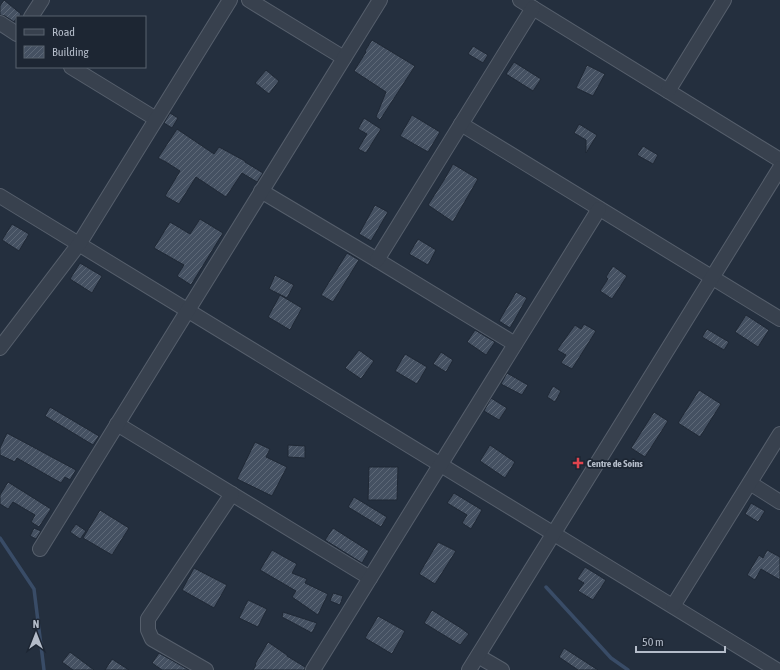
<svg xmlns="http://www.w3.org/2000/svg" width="780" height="670" viewBox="0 0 780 670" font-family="'Asap Condensed',sans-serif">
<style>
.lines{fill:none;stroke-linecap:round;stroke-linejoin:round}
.stream{stroke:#394c67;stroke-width:3.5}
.building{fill:url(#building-hatch);stroke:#1f2835}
.minor-casing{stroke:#565f6c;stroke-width:16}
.minor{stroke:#38414e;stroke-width:14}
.health-dot{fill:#e0444e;stroke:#1d2633;stroke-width:1.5}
.labels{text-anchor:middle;stroke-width:3.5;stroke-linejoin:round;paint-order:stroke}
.poi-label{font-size:10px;font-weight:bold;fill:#b4bcc9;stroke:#1d2633;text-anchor:start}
</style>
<defs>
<pattern id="building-hatch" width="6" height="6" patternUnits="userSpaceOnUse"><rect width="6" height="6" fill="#455162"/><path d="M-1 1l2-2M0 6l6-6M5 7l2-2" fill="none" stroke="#5d6877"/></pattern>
</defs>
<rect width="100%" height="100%" fill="#242f3e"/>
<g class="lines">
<!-- stream -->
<g class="stream">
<path d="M0,538L34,589L44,670"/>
<path d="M546,587L611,658L628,670"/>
</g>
</g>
<!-- building -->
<g class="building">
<path d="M4,0L21,14L19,17H17L14,22L5,16L0,15V6Z"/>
<path d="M372,40L415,66L380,120L376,117L386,92L354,71L366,52L365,51Z"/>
<path d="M473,46L488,55L483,63L468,54Z"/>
<path d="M514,62L541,79L533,91L506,74Z"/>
<path d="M587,65L605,74L593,96L576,88Z"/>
<path d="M266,70L279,81L269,94L255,83Z"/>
<path d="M170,113L178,118L172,128L164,123Z"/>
<path d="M412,115L440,132L428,152L400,136Z"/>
<path d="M364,118L381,129L366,153L358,149L367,134L358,129Z"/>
<path d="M579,124L597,135L586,153V140L574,133Z"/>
<path d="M177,129L214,154L219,147L245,161V162L263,173L257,182L242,173L226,197L196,177L179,204L165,196L180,171L166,162L158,158Z"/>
<path d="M643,146L658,155L653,164L637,155Z"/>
<path d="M453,164L478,179L453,222L428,205L444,180Z"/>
<path d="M375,205L388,212L371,241L359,234Z"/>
<path d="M200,219L223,233L191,285L177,276L184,265L154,248L170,222L190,234Z"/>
<path d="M12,224L29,234L19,251L2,240Z"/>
<path d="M418,239L436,250L428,265L409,254Z"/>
<path d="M347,253L359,260L333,302L321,295Z"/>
<path d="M80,263L102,276L92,293L70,279Z"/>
<path d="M613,266L627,276L612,299L600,291L608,279L606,277Z"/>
<path d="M275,275L294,285L287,298L269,289Z"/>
<path d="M516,292L527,298L510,328L499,321Z"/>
<path d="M280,295L302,308L290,330L268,317Z"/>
<path d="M746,315L769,330L758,347L735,332Z"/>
<path d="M584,324L596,331L572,369L561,363L566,355L557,350L575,325L581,329Z"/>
<path d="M707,329L729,342L724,350L702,337Z"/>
<path d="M475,330L495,342L486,355L467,342Z"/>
<path d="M359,350L374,361L361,379L345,368Z"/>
<path d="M441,352L453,360L446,372L433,364Z"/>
<path d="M405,354L427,367L417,384L395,371Z"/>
<path d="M507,373L528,385L522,395L501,384Z"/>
<path d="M553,386L561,391L555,402L547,397Z"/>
<path d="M699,390L721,404L700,437L678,423Z"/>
<path d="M491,398L507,408L499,420L484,411Z"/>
<path d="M50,407L99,436L93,445L45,416Z"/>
<path d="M654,412L668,421L645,457L631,448Z"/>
<path d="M7,433L76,470L70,480L65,477L61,483L17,458L15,462L0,455V448Z"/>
<path d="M255,442L270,449L266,457L287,467L272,496L237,479Z"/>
<path d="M288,445L305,446V458L288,457Z"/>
<path d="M490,445L515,462L505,478L480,461Z"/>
<path d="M369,467H398L397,500H368Z"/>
<path d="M8,482L51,509L39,527L31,522L35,515L13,502L8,509L0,504V495Z"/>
<path d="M454,493L482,510L471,529L462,523L467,515L447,503Z"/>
<path d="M354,497L387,517L381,527L348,507Z"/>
<path d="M751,503L765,511L758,522L745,514Z"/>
<path d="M100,510L129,528L112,555L83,538Z"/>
<path d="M76,524L86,531L80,539L70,532Z"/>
<path d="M34,528L41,531L36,539L30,536Z"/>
<path d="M333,528L369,551L362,563L325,540Z"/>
<path d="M438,542L456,551L435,584L419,574Z"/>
<path d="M272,550L297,564L292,573L307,579L305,583L328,594L318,615L292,597L296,591L260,570Z"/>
<path d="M767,550L780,557V580L761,569L755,580L747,575L759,555L763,558Z"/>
<path d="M585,567L606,580L593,600L578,591L584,583L577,579Z"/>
<path d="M194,568L227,585L214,608L182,590Z"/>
<path d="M333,593L343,596L340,605L330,601Z"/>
<path d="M248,600L267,609L258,627L239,618Z"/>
<path d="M432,610L461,628L469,634L460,645L424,623Z"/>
<path d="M283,612L317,623L312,633L282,617Z"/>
<path d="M378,616L405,631L392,654L365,638Z"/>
<path d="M268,642L287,655V656L305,667V670H253L256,665L255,664Z"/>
<path d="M564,648L598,670H578L559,657Z"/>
<path d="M70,652L94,670H73L62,662Z"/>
<path d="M159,653L189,670H162L152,663Z"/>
<path d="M112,659L129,670H105Z"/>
</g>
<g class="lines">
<!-- minor casing -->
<g class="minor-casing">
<g id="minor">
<path d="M249,0L344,58"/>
<path d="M520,0L780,160"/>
<path d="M31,17L42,0"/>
<path d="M0,23L17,34"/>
<path d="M71,67L156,119"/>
<path d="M668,91L724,0"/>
<path d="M461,124L780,319"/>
<path d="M261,191L377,260L515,344"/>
<path d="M0,196L777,670"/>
<path d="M377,260L533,8"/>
<path d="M0,348L79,244L230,0"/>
<path d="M117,424L370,578"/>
<path d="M750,483L780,502"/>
<path d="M40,549L380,0"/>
<path d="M673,606L780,434"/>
<path d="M478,656L502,670"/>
<path d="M206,670L152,639L148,630V619L232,494"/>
<path d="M313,670L599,209"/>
<path d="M469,670L780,168"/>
</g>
</g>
<!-- minor -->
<use href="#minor" class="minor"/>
</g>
<!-- markers -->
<path class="health-dot" d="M576 457h4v4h4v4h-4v4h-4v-4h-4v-4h4z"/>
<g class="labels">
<!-- poi labels -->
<g class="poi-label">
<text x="587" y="467">Centre de Soins</text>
</g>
</g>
<!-- legend -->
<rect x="16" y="16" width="130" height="52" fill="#1d2633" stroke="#59626f"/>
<rect x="24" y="29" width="20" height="6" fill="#38414e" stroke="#59626f"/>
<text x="52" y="36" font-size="12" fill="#b4bcc9">Road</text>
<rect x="24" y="46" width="20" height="12" fill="url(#building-hatch)" stroke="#59626f"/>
<text x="52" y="56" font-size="12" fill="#b4bcc9">Building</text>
<!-- north arrow -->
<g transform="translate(36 634)" stroke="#1d2633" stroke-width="3" paint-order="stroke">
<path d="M0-3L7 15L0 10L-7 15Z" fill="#b4bcc9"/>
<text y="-6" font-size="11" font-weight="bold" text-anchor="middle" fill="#b4bcc9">N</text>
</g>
<!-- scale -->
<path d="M636 646v6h89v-6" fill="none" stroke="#b4bcc9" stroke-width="2"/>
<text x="642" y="646" font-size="12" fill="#b4bcc9" stroke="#1d2633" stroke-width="3" paint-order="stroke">50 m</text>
</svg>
